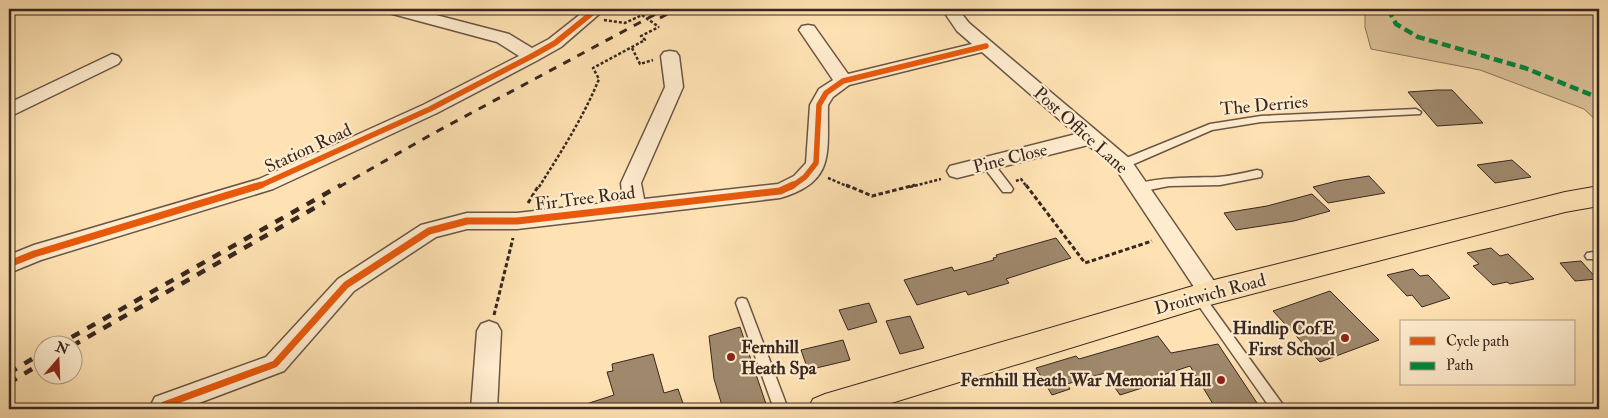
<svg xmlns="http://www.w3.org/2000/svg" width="1608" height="418" viewBox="0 0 1608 418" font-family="'IM FELL Double Pica',serif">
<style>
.green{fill:#ddc29a;stroke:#8a745d}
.building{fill:#9f886c;stroke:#372720}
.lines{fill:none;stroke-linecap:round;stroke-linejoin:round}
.service-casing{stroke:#695645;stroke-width:3}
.minor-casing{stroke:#695645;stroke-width:3}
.primary-casing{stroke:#372720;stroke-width:2}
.path-far1{stroke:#372720;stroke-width:2.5;stroke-dasharray:3 2;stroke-linecap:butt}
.path{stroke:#372720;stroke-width:3;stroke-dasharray:4.5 2.5;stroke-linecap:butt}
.service{fill:#ffecce;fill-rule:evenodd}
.minor{fill:#ffecce;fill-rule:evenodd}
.primary{fill:#ffe2b3;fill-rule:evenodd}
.rail-far1{stroke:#372720;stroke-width:3;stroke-dasharray:8 8;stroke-linecap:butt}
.rail{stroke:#372720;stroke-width:4.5;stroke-dasharray:9 9;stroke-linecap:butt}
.path-bridge{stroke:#372720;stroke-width:2.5;stroke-dasharray:3 2;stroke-linecap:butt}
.quiet{stroke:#00873e;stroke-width:4.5;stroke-dasharray:9 4.5;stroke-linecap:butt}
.cycleway-far1-casing{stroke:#ffecce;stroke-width:8}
.cycleway-casing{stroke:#ffecce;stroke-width:10}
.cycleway-far1{stroke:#e8590c;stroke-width:5.5}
.cycleway{stroke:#e8590c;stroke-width:7}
.poi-dot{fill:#8f2418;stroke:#ffecce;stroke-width:2}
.labels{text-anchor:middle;stroke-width:4.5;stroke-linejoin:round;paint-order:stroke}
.street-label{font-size:18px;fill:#372720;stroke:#ffecce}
.poi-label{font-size:18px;font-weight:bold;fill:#372720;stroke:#ffecce;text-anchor:end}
</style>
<rect width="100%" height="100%" fill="#ffe2b3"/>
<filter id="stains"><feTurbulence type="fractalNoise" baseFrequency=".004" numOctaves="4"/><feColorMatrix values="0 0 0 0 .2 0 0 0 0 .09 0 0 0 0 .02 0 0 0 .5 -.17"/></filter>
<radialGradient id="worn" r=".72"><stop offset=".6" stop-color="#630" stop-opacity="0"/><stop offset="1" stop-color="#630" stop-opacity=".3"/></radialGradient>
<!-- green -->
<path class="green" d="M1365,9H1599V123L1584,109L1480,70L1371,49L1365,27Z"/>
<!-- building -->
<g class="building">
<path d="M1437,90H1452L1483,123L1437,126L1408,92Z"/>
<path d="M1512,160L1531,177L1495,183L1477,165Z"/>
<path d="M1369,176L1385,193L1328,203L1313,187L1337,181Z"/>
<path d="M1312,194L1330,211L1294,221L1236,230L1224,213L1267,206Z"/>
<path d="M1056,238L1071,258L1006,279L1009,283L968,295L966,291L917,305L904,280L952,267L954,271L994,260L993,258L997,257L996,255Z"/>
<path d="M1491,248L1500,256L1508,254L1534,279L1510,284L1507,282L1493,285L1473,266L1479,264L1467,253Z"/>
<path d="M1581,261L1597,279L1575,281L1560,263Z"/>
<path d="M1413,269L1420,276L1428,275L1450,298L1422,307L1412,295L1407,296L1387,275Z"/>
<path d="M1330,291L1379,340L1320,362L1273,311Z"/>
<path d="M869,303L877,322L848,330L839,310Z"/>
<path d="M910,316L924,348L900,354L886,321Z"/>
<path d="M740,327L766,404L751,409H723L714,379L709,336Z"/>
<path d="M1158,336L1171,353L1218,344L1261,409H1216L1190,366L1139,383L1142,388L1120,395L1105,373L1067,384L1070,389L1052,395L1036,368L1076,356L1079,359Z"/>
<path d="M843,340L850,360L808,370L801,350Z"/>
<path d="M653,354L664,393L678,389L685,409H581L580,406L614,395L607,372L613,371L612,364Z"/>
</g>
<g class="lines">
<!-- service casing -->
<g class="service-casing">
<g id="service">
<path d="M1416,109L1421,112L1420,114L1261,122L1212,130L1127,167H1119L1118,164L1119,161L1210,124L1261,116Z"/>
<path d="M987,159L991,160L1011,186L1013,189L1011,192H1003L983,166L982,163L983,160Z"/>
<path d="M1257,170L1261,171L1262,174L1261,177L1220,185L1169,186L1139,192L1133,188C1143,176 1201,178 1218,177C1231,176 1244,173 1257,170Z"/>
<path d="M1599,251V259H1587L1585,256L1587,253Z"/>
<path d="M1198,291L1202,293L1286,409H1271L1194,299L1192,296L1194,293Z"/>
<path d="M742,298L746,299L748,303L788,409H774L736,303L738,299Z"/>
</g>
</g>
<!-- minor casing -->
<g class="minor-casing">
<g id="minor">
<path d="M387,9H413L509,34L532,48L549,39L587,9H605L561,47L538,60L437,113L273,189L41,260L9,273V255L34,245L259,179L423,105L519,56L497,42L389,13Z"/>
<path d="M942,9H958L969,23L1130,159L1218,287L1222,293L1218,299L1210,302L1202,299L1116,169L1088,145L957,178L950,176L947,171L950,166L1076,134L982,52L849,85L833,97L828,105C827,153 836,182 780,198L517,229H467L436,237L354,291L284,371L183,409H153L151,405L155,397L266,357L338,279L421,225L467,213H517L623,201L621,183L665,87L661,56L664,52L670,51L676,52L679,56L683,87L641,183L644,199L778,184L794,176L806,163L810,105L819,89L833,80L799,30L802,26L808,25L814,26L848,74L972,44L957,31Z"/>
<path d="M112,54L118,56L121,60L118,64L9,117V103Z"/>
<path d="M489,321L497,324L501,331L497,409H471L477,331L481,324Z"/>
</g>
</g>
<!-- primary casing -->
<g class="primary-casing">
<path id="primary" d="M1599,186V206L1565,212L1210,305L872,409H808L813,399L825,394L1210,281L1565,192Z"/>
</g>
<!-- path-far1 -->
<g class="path-far1">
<path d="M604,20L625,23L642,15"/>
<path d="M632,48L640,64L653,60"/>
<path d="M828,178L849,187"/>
<path d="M1016,181L1021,179L1027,187"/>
<path d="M539,187C561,152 583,118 599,79L593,68L645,40L641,36L659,27"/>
<path d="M910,187L941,179"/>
</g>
<!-- path -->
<g class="path">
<path d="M846,185L872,196L915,185"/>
<path d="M1026,185L1085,263L1152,241"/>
<path d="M528,203L539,185"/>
<path d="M494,315L513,238"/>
</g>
<!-- service -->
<use href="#service" class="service"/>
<!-- minor -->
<use href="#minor" class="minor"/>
<!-- primary -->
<use href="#primary" class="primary"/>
<!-- rail-far1 -->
<g class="rail-far1">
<path d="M660,18L677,9"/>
<path d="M339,187L434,133L665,9"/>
</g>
<!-- rail -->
<g class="rail">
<path d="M56,346L341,185"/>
<path d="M72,346L325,202"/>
<path d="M9,373L42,353"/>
<path d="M9,383L42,363"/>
</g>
<!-- path-bridge -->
<path class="path-bridge" d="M642,15L659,27"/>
<!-- quiet -->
<path class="quiet" d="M1388,9L1396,24L1418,37L1525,68L1599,98"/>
<!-- cycleway-far1 casing -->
<g class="cycleway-far1-casing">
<g id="cycleway-far1">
<path d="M257,187L430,109L532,56L555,43L597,9"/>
<path d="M791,187L805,177L816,163L819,105L826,93L843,81L986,46"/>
</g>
</g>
<!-- cycleway casing -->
<g class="cycleway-casing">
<g id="cycleway">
<path d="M9,264L34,254L261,185"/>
<path d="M164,405L275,364L346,285L429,231L467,221H517L780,191L793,185"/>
</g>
</g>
<!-- cycleway-far1 -->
<use href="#cycleway-far1" class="cycleway-far1"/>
<!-- cycleway -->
<use href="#cycleway" class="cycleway"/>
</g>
<!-- markers -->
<g class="poi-dot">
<circle cx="1345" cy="338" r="5"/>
<circle cx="731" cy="357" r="5"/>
<circle cx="1221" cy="380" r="5"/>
</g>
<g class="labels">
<!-- street labels -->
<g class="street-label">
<text transform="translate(1264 105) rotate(-5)" y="6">The Derries</text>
<text transform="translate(1081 130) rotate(42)" y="6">Post Office Lane</text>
<text transform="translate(308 148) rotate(-25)" y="6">Station Road</text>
<text transform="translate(1010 158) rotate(-14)" y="6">Pine Close</text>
<text transform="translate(585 198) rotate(-7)" y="6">Fir Tree Road</text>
<text transform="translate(1210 294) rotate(-15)" y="6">Droitwich Road</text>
</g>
<!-- poi labels -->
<g class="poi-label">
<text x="1335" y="334">Hindlip CofE<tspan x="1335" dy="21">First School</tspan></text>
<text x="741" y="353" text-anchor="start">Fernhill<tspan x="741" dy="21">Heath Spa</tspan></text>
<text x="1211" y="386">Fernhill Heath War Memorial Hall</text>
</g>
</g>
<!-- margin -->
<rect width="1608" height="418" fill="none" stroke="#ffe2b3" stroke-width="30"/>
<rect x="10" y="10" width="1588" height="398" fill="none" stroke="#372720" stroke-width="2.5"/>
<rect x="15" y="15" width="1578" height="388" fill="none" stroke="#372720"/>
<!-- legend -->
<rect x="1400" y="320" width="175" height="65" fill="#ffecce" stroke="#af9d88"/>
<rect x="1410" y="337" width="25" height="8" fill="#e8590c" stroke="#af9d88"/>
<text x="1446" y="346" font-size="15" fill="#372720">Cycle path</text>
<rect x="1410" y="362" width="25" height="8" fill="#00873e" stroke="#af9d88"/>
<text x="1446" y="370" font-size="15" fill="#372720">Path</text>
<!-- north arrow -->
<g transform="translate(58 360) rotate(19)"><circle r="24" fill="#ffecce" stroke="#af9d88"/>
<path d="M0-4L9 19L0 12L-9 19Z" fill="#8f2418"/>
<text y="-8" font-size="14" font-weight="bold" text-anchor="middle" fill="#372720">N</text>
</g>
<rect width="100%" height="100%" filter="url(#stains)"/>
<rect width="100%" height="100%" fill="url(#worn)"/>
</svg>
